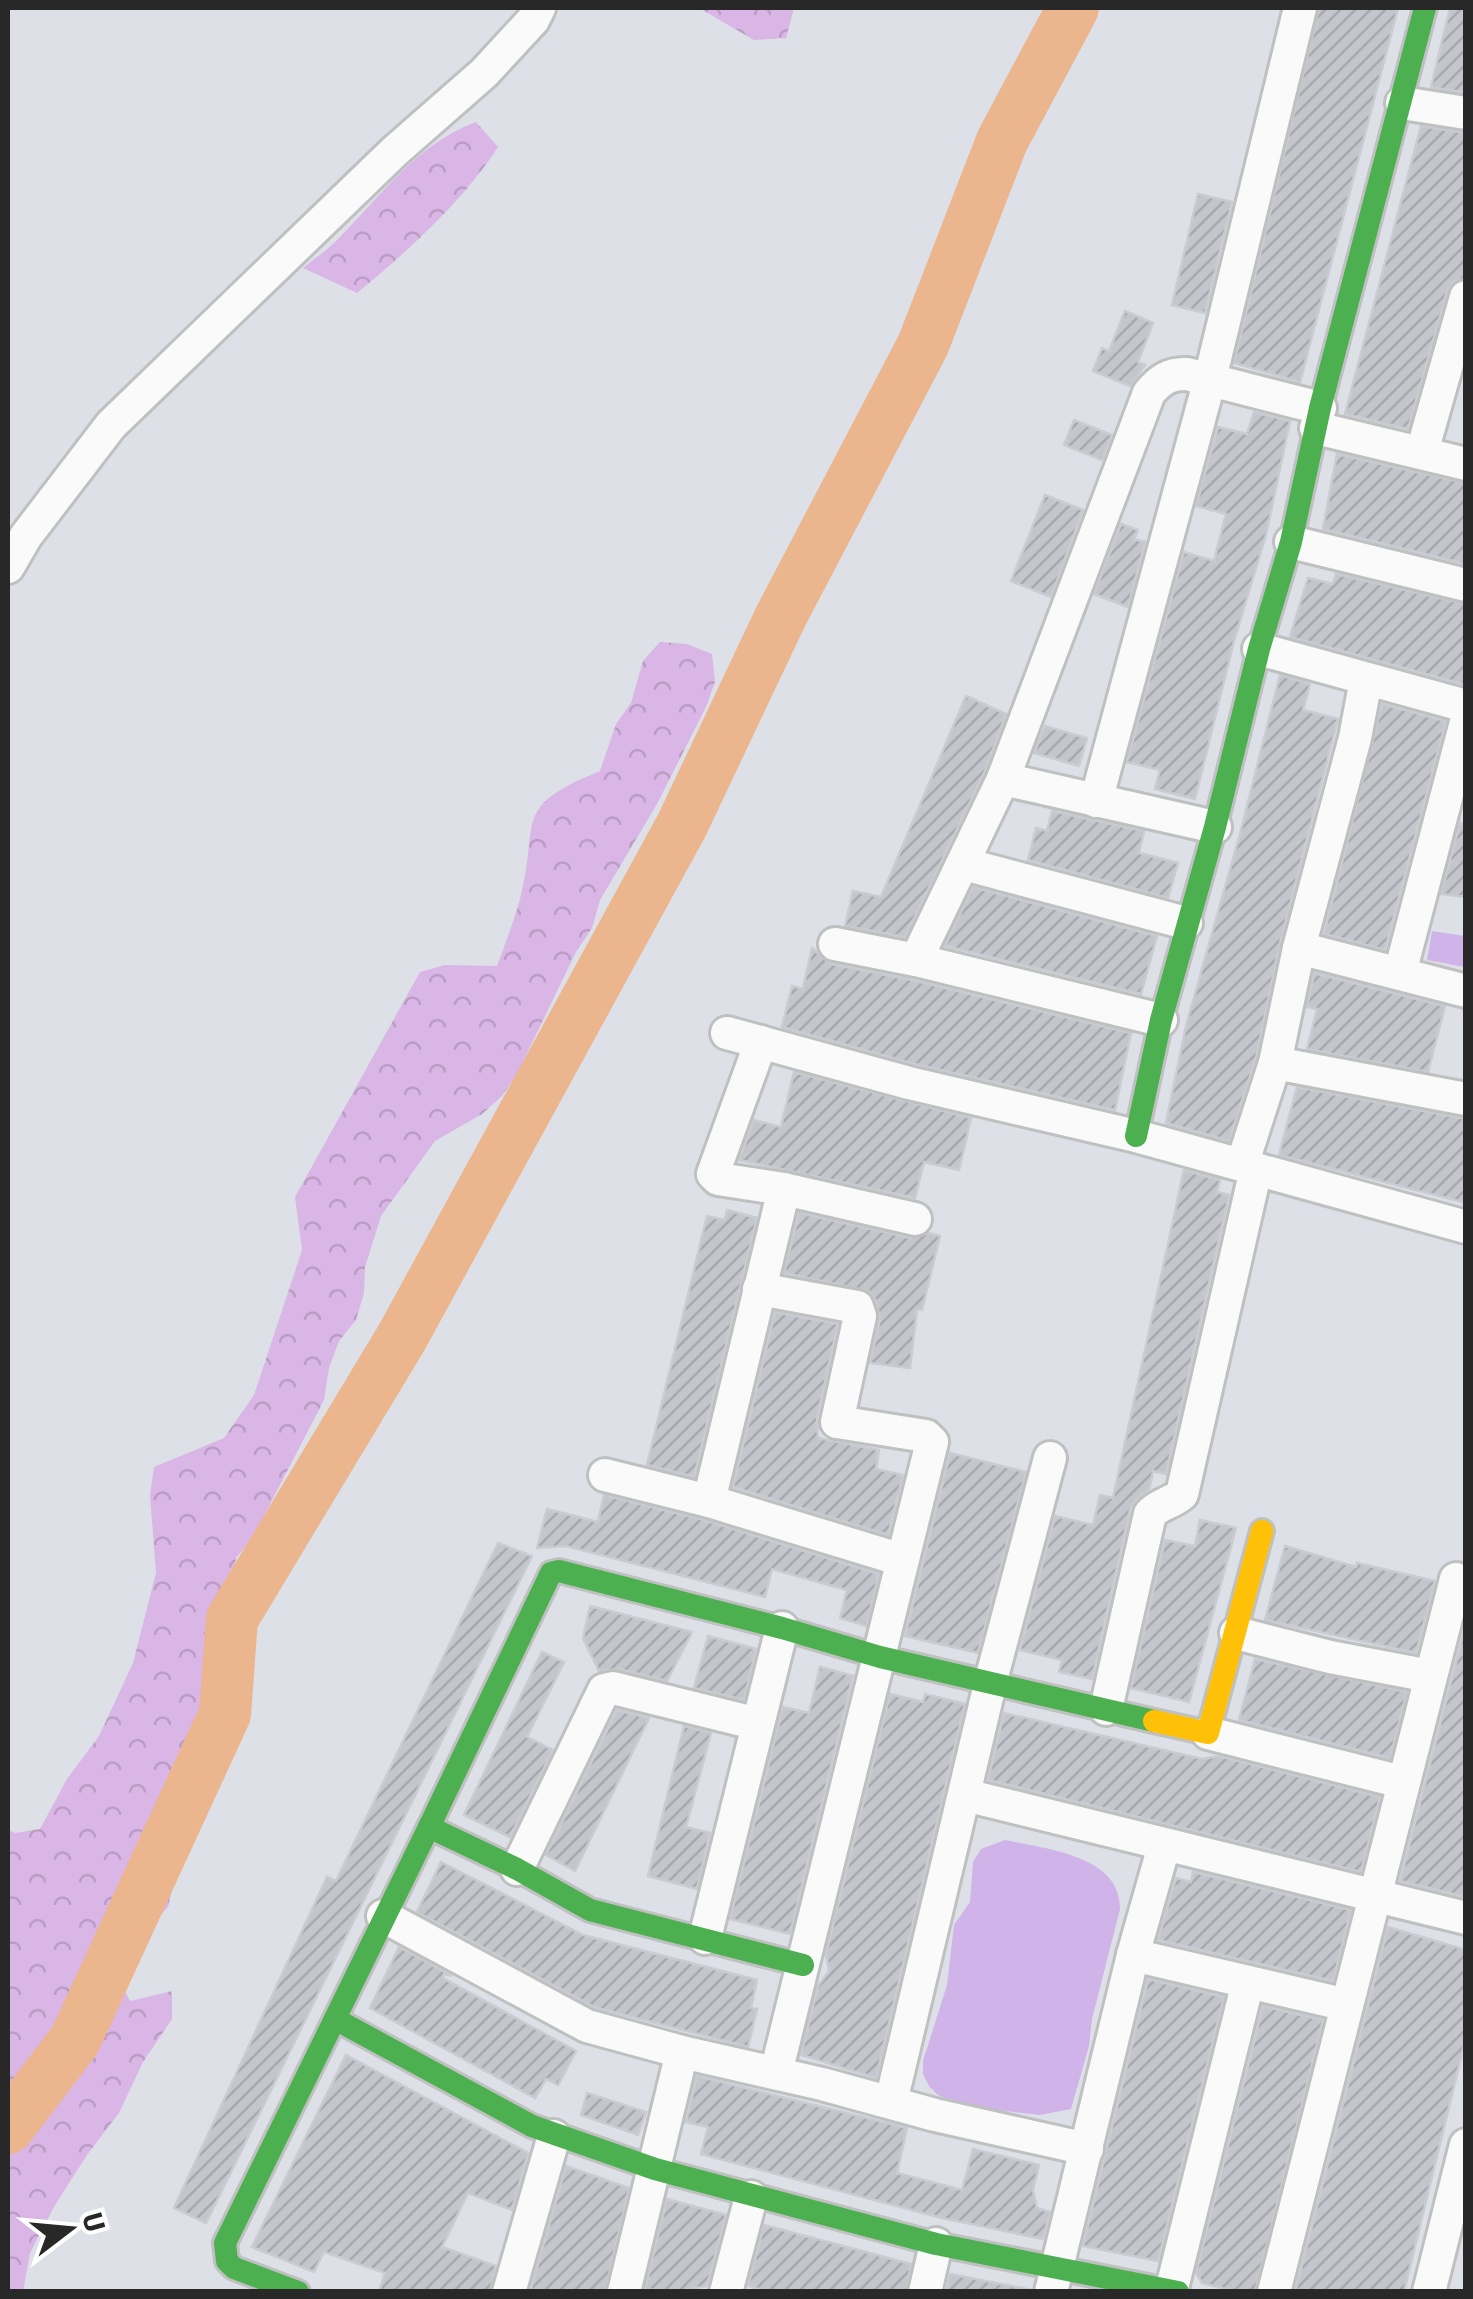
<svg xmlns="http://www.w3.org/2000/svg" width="1473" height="2299" viewBox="0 0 1473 2299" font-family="'Fira Sans',sans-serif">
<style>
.forest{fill:url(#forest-crowns)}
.pitch{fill:#cfb3e9}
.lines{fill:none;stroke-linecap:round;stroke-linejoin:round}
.river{stroke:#ebb58e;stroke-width:52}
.building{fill:url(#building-hatch);stroke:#c9ccd2;stroke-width:2.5}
.street-casing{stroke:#bfc0c0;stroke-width:38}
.fast-casing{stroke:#bfc0c0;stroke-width:28}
.slow-casing{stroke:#bfc0c0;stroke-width:28}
.street{stroke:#fafafb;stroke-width:32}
.fast{stroke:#4caf50;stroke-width:22}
.slow{stroke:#ffc107;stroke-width:22}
</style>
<defs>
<pattern id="forest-crowns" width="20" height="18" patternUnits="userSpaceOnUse" patternTransform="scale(2.5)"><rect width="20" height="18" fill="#d9b6e5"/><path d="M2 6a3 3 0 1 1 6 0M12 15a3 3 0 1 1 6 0" fill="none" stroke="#ba9cc4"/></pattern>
<pattern id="building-hatch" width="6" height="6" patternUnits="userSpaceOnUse" patternTransform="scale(2.5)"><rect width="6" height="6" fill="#c4c6cc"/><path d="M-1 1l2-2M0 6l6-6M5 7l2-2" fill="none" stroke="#a8aaaf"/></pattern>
</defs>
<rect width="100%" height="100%" fill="#dde0e7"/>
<!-- forest -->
<g class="forest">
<path d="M699,8H794L786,38L754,40Z"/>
<path d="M476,122L498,147C464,200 406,253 357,293L303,268C315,258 329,249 339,238C383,194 415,145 476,122Z"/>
<path d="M660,642L687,644L712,654L715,682L706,707L657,804L600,900L592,928L576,952L517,1074L502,1096L482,1114L435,1141L381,1216L365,1267L364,1293L356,1320L339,1341L329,1368L324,1400L253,1537L236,1558L217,1673L200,1725L186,1747L165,1826L174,1881L168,1907L150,1927L118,1977L130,2001L172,1991V2019L143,2062L119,2113L87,2155L55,2205L30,2253L23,2291H8V1830L15,1833L40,1829L67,1779L99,1736L133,1663L156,1573L150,1495L154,1467L224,1438L254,1395L302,1250L295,1197L420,972L445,965L497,966C505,944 514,921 520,899C541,820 509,808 600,771L616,724L631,703L643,661Z"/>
</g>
<!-- pitch -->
<g class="pitch">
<path d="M1432,931L1465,936V967L1427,960Z"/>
<path d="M1005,1840C1045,1849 1121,1855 1120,1909L1092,2019L1089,2046L1071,2109L1040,2115L964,2106L938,2095L929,2086L923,2074V2061L947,1985L954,1925L970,1902L973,1862L981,1849Z"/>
</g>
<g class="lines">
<!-- river -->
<path class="river" d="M8,2128L75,2040L225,1714L232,1619L402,1337L682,825L781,616L923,345L1002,141L1073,8"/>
</g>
<!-- building -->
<g class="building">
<path d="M1319,8H1398L1300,382L1234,363Z"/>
<path d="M1450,8H1466V93L1431,87Z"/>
<path d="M1421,126L1466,133V278L1453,282L1447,292L1408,429L1345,414Z"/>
<path d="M1198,194L1232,202L1205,313L1172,305Z"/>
<path d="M1125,311L1153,323L1138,362L1145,365L1130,386L1093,371L1102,348L1109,351Z"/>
<path d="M1254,412L1290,421L1266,535L1234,641L1195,799L1155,789L1160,770L1127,762L1184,552L1214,561L1226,514L1196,506L1218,427L1247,434Z"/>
<path d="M1074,420L1112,435L1102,460L1064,445Z"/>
<path d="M1337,454L1466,483V564L1323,529Z"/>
<path d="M1045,495L1083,510L1051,597L1011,581Z"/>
<path d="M1121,524L1138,530L1134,539L1145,542L1128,607L1094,594Z"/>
<path d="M1336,574L1466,604V685L1290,637L1308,578L1333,584Z"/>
<path d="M1280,675L1310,684L1303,710L1338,719L1280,943L1256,1058L1229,1141L1166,1123L1186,1026L1240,834Z"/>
<path d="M966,696L1006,714L985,771L905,937L845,926L853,891L881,897Z"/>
<path d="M1382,704L1446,721L1385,950L1324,934Z"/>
<path d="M1045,726L1087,738L1079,766L1034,753Z"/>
<path d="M1052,811L1144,831L1139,853L1178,863L1168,898L1028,860L1036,828L1047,831Z"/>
<path d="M1460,823L1466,824V897L1441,894Z"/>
<path d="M973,887L1157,936L1141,994L945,946Z"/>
<path d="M812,948L831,964L912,980L1131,1033L1115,1110L914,1064L782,1027L792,986L803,989Z"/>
<path d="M1314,973L1445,1006L1428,1072L1307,1049L1317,1009L1307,1007Z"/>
<path d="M794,1072L971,1118L959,1170L924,1162L915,1198L739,1160L754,1120L781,1127Z"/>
<path d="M1297,1087L1466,1119V1203L1279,1155Z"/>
<path d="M1184,1170L1220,1180L1217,1192L1229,1195L1166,1474L1153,1471L1149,1490L1136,1499L1130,1510L1092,1679L1059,1672L1062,1660L1020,1650L1055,1516L1093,1525L1100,1495L1113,1498Z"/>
<path d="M727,1210L757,1218L694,1477L647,1465L707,1216L725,1220Z"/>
<path d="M799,1213L911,1238L929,1233L940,1236L922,1310L917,1309L910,1368L870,1363L880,1319L876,1301L869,1291L784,1273Z"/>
<path d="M775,1312L838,1324L817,1418L818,1438L879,1450L876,1469L903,1475L888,1535L733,1487Z"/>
<path d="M950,1453L1026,1472L978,1653L905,1636Z"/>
<path d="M604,1495L704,1520L879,1574L866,1626L840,1618L847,1590L772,1569L765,1597L566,1546L537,1548L547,1509L598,1522Z"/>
<path d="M1200,1520L1236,1528L1189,1702L1131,1688L1165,1540L1195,1546Z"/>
<path d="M498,1543L532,1556L206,2223L174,2208L327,1877L336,1881Z"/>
<path d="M1285,1546L1356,1567L1357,1563L1435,1581L1416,1653L1265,1620Z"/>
<path d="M590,1606L692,1632L667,1681L618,1669L599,1671L583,1638Z"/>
<path d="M1466,1623V1897L1400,1881Z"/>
<path d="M708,1636L756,1649L744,1700L694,1688Z"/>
<path d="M542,1652L564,1662L527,1737L553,1750L510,1837L464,1815Z"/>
<path d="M1255,1659L1407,1692L1390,1758L1239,1720Z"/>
<path d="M820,1667L853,1676L790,1934L730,1919L783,1707L809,1713Z"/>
<path d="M890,1694L923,1702L925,1694L965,1704L876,2078L801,2055L818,1986L829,1971L826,1954Z"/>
<path d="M617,1710L649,1718L575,1871L546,1855Z"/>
<path d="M1004,1713L1202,1759L1219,1756L1380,1797L1361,1872L988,1780Z"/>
<path d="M684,1726L711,1733L686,1827L710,1833L697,1889L648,1876Z"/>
<path d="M441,1862L583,1935L757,1980L751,2008L757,2009L748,2047L594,2007L417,1912Z"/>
<path d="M1193,1872L1351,1910L1333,1981L1158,1940L1176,1878L1191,1882Z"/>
<path d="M1388,1927L1466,1950V2037L1410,2267L1404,2292H1295Z"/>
<path d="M399,1947L452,1976L444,1974L443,1978L576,2051L558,2085L546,2079L535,2098L370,2008Z"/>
<path d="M1148,1979L1224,1997L1158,2261L1083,2246Z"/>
<path d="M1263,2006L1323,2020L1255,2292H1237L1202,2283L1196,2273Z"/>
<path d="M346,2055L528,2153L512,2210L468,2193L442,2247L496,2266L490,2292H379L385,2273L324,2252L314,2272L252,2247Z"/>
<path d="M697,2076L907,2128L897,2173L962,2190L973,2149L1039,2165L1033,2190L1037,2208L1050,2212L1043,2239L942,2218L701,2154L708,2127L686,2122Z"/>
<path d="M587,2093L646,2112L638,2135L581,2115Z"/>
<path d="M566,2166L629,2188L605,2292H530Z"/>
<path d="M667,2199L726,2215L707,2286L676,2292L645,2289Z"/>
<path d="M764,2225L911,2264L906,2292H769L748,2286Z"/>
<path d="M950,2274L1032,2290V2292H946Z"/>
</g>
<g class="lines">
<!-- street casing -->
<g class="street-casing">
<g id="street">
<path d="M1402,103L1466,113"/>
<path d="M1316,428L1466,464"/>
<path d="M1422,452L1466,297"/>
<path d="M1291,542L1466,585"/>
<path d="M8,567L26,536L111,425L395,151L484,73L533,20L539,8"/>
<path d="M1259,649L1466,706"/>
<path d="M1003,779L1149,393C1160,380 1170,373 1187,374L1320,408"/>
<path d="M1096,801L1210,379L1300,8"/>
<path d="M964,864L1186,923"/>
<path d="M835,944L916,960L1161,1020"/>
<path d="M1299,948L1466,991"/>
<path d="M916,960L1003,779L1215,827"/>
<path d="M1400,973L1466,722"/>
<path d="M727,1033L909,1083L1136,1136L1466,1227"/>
<path d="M761,1042L713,1174L718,1179L784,1189"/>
<path d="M1275,1063L1466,1099"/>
<path d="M1242,1165L1275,1063L1299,948L1355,738L1366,680"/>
<path d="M759,1289L857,1307L860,1316L837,1422L926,1436L932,1442L776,2073"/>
<path d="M605,1475L709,1501L902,1560"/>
<path d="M709,1501L784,1189L915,1219"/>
<path d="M1236,1633L1330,1657L1430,1676"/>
<path d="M1106,1709L1150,1514C1159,1504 1172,1503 1182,1494L1256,1169"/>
<path d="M1208,1733L1402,1782"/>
<path d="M965,1795L1466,1918"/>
<path d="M517,1869L604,1690L613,1688L758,1724"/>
<path d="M383,1916L587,2026L682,2052L822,2084L935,2115L1087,2149"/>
<path d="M705,1938L782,1628"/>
<path d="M1133,1955L1347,2005"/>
<path d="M891,2102L991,1680L1050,1458"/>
<path d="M509,2292L554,2136"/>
<path d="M624,2292L682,2052"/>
<path d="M726,2292L751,2197"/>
<path d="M925,2292L936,2244"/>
<path d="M1051,2292L1133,1955L1164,1846"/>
<path d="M1171,2292L1248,1982"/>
<path d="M1274,2292L1456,1579"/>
<path d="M1429,2292L1466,2145"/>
</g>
</g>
<!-- fast casing -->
<g class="fast-casing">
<g id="fast">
<path d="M1136,1136L1161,1020L1215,827L1259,649L1291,542L1320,408L1425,8"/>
<path d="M429,1827L551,1573L559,1571L782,1628L880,1657L1154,1721"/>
<path d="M335,2019L532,2126L655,2169L936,2244L1178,2292"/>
<path d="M298,2292L234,2268L227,2261L225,2243L429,1827L517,1869L590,1910L803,1965"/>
</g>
</g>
<!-- slow casing -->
<g class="slow-casing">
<path id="slow" d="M1154,1721L1208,1733L1262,1531"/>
</g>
<!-- street -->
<use href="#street" class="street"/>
<!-- fast -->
<use href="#fast" class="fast"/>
<!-- slow -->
<use href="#slow" class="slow"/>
</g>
<!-- border -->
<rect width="1473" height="2299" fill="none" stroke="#282828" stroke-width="20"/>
<!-- north arrow -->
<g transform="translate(70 2229) rotate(74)" stroke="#ffffff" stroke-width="8" paint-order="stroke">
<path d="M0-8L18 38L0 25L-18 38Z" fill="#282828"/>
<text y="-15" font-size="28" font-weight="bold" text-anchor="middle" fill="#282828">U</text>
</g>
</svg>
